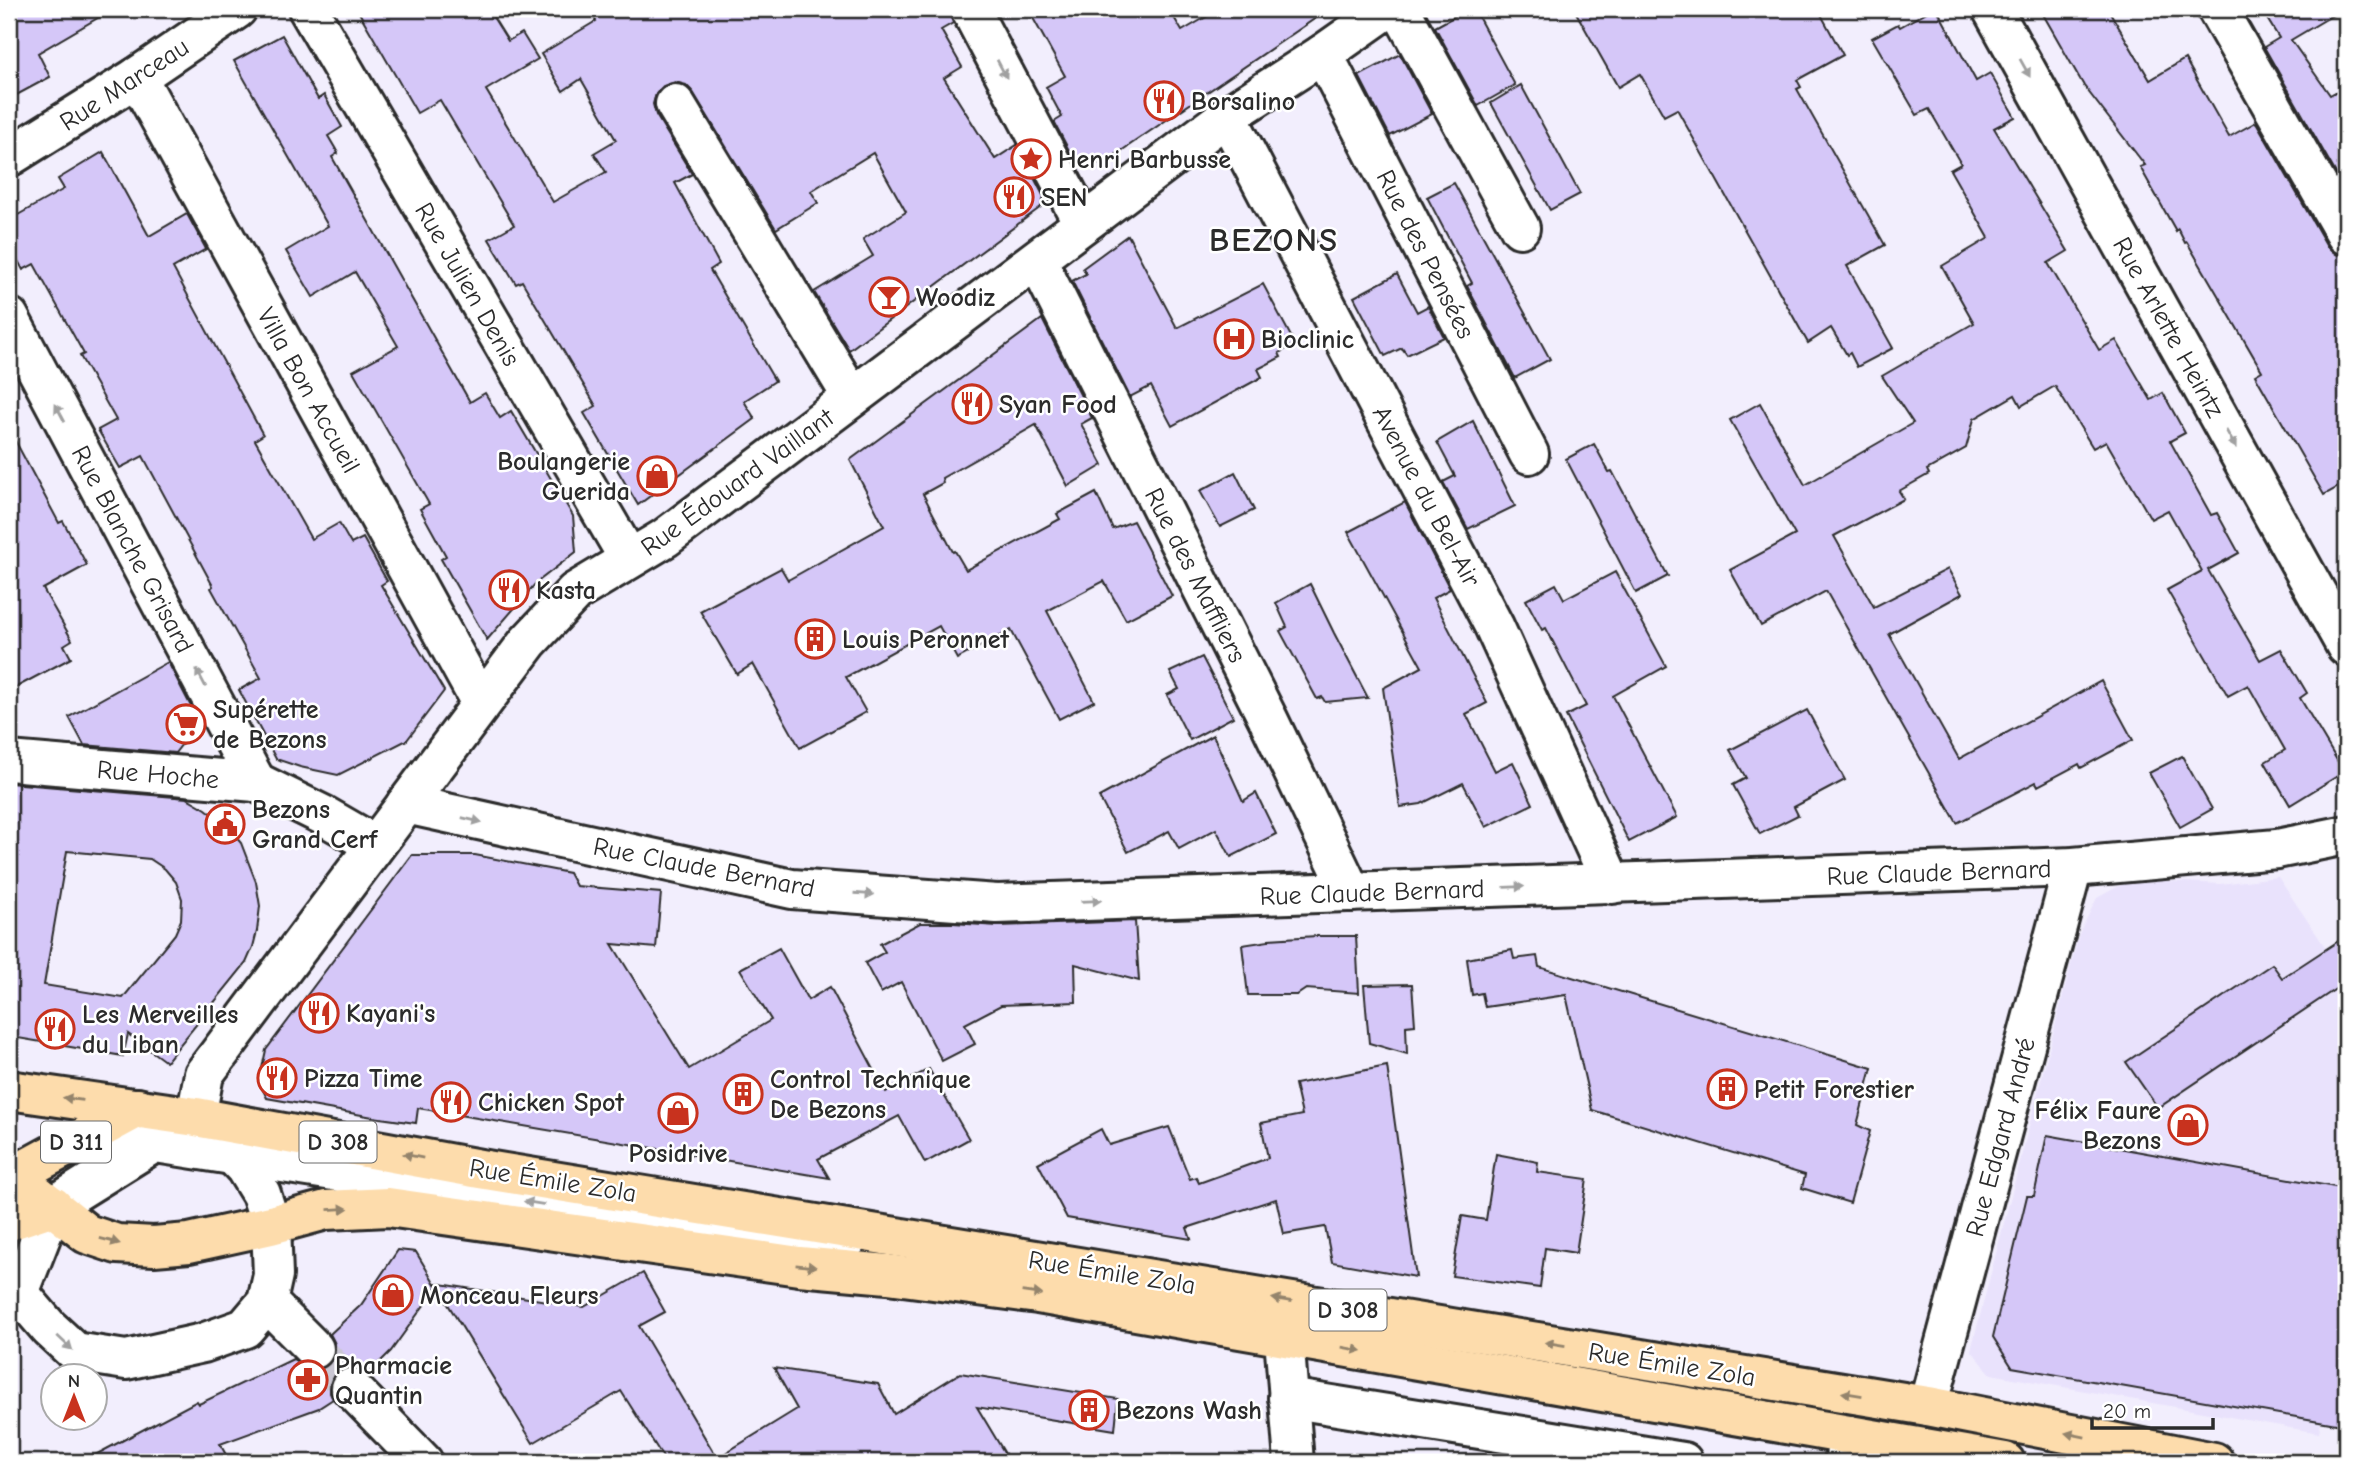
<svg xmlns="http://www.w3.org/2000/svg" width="2355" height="1471" viewBox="0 0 2355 1471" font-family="'Comic Neue',sans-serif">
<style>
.built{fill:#e9e2fc}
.building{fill:#d5c7f8;stroke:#2b2b2b;stroke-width:2;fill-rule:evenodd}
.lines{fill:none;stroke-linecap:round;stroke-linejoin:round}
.minor-tunnel{stroke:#cac7d3;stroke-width:38;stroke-dasharray:38 19;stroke-linecap:butt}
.minor-casing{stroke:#2b2b2b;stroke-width:44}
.major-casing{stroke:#2b2b2b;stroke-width:44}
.minor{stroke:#fff;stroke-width:38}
.major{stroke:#fddcac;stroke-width:38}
.oneway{fill:#a0a0a0}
.oneway2{fill:#94846c}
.labels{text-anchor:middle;stroke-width:5;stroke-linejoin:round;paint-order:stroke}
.shield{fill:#fff;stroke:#6b6b6b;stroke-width:2}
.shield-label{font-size:24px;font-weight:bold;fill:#2b2b2b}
.street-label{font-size:26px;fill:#2b2b2b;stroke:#fff}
.poi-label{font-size:26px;font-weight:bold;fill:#2b2b2b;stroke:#fff;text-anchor:start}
.district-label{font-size:33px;font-weight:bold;letter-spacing:2px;fill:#2b2b2b;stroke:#fff}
</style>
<rect width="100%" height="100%" fill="#f2eefd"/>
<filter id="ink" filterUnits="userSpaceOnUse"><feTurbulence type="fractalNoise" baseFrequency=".0143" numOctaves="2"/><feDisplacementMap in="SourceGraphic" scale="14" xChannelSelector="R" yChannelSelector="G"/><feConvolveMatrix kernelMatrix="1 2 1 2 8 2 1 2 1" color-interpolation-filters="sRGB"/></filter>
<g filter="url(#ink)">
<!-- built -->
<path class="built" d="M2278,877L2346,978V1272L2319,1433L1991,1374L1971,1350L2079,934L2097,898L2132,879L2220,884Z"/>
<!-- building -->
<g class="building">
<path d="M9,9H113L38,53L50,77L9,99Z"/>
<path d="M357,9H488L508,41L522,33L538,59L486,90L553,202L606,172L594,153L616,140L581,79L563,91L541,54L596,21L588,9H948L953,23L941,30L962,67L944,78L995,159L1017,145L1044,197L1041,207L849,350L814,292L873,256L863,239L906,212L873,153L811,191L818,203L776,229L693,92L686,85L675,82L663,86L656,94L653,104L656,115L692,174L675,183L719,264L710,270L775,381L744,401L755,419L638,505L584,413L596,406L522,281L516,284L489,239L514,225L440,100L417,113Z"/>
<path d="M1028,9H1169L1182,31L1220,9H1329L1102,164L1072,156L1054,122L1062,117L1046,87L1065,76Z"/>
<path d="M1468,9H1474L1515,85L1478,106L1435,27Z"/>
<path d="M1574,9H1818L1843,55L1797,80L1801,87L1797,89L1885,245L1847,266L1893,348L1857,367L1850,353L1847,355L1831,328L1808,343L1677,109L1664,116L1640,74L1618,87Z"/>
<path d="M1932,9H1937L1976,81L1990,73L2015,117L1994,128L2068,251L2048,263L2099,350L2116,340L2151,400L2163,393L2185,433L2170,441L2211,515L2217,513L2239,553L2208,570L2260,660L2281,649L2307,693L2300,698L2344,772L2290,805L2265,762L2285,750L2248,685L2228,696L2167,590L2202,571L2168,510L2151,519L2106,441L2093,448L2055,386L2021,406L2015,395L1974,419L1966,448L1927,470L1929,474L1899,491L1904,499L1834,536L1874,607L1948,569L1962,594L1889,634L1959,759L2101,681L2133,740L2081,768L2079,764L2038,786L2036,782L1957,823L1826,591L1761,626L1730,570L1795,535L1730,420L1760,403L1805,485L1913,423L1882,376L1974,323L1942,266L1989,238L1950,170L1961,164L1929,109L1917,115L1872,38L1898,24L1900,27Z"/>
<path d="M2040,9H2108L2150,80L2185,59L2229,137L2256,122L2327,246L2336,254L2346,257V483L2324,495L2255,375L2262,371L2187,242L2185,243L2178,229L2176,231L2140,167L2145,165L2084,86Z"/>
<path d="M2261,9H2343L2291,40L2330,95L2346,86V191L2264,47L2279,38Z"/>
<path d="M282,35L318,99L324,95L342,127L328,136L338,153L332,157L470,402L485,393L500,418L511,411L573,516L576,552L536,583L487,640L441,559L446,556L420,509L429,504L353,371L398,346L355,272L313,297L286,251L328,226L234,61Z"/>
<path d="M1400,54L1432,114L1390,136L1359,76Z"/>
<path d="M1521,85L1580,194L1550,210L1491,103Z"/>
<path d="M103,152L149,236L187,214L206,249L173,268L263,435L255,440L311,539L339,523L351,544L363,538L387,581L381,585L444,691L407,740L338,775L300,767L276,759L239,690L261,678L211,588L213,586L143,456L120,468L98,430L116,420L80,356L84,354L34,264L23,270L9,244V220L64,189L58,179Z"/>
<path d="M1454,183L1550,359L1515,378L1467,286L1472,283L1427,197Z"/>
<path d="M1128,235L1177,328L1263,284L1295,344L1279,353L1281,357L1258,369L1262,377L1172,426L1151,386L1130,397L1072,281L1086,274L1083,268Z"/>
<path d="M1397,274L1417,312L1428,306L1444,337L1407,355L1402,348L1385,356L1354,297Z"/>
<path d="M1042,319L1092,418L1081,424L1103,465L1068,486L1036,425L942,478L943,483L923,494L953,552L955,551L966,570L1060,519L1057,514L1096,493L1113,529L1133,521L1172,596L1126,620L1104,581L1047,611L1094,701L1059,719L1011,630L957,659L939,626L846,677L866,712L800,748L753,664L737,674L700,611L781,568L788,580L884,526L850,460Z"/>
<path d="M1473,421L1515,506L1468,529L1443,482L1455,476L1437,442Z"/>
<path d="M9,429L59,523L63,521L87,565L43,589L72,640L64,645L71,658L9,691Z"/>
<path d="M1594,444L1609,472L1612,471L1668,576L1636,593L1566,459Z"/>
<path d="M1235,472L1254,510L1220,527L1200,491Z"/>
<path d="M1405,502L1450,589L1433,598L1487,703L1466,714L1495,771L1513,762L1533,804L1486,827L1463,783L1421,804L1400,807L1383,688L1422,667L1348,532Z"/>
<path d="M1615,572L1666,666L1613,696L1677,817L1629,842L1566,716L1586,706L1546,628L1542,630L1526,600L1556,584L1564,599Z"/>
<path d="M1310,584L1334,633L1368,698L1325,702L1322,697L1317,699L1280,631L1287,627L1276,603Z"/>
<path d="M1202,657L1233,717L1190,740L1167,695L1179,689L1170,672Z"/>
<path d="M168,662L199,722L175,753L84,745L69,717Z"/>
<path d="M1807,710L1845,780L1794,807L1798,815L1760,834L1733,785L1746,778L1730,750Z"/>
<path d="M1213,735L1243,801L1256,793L1276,834L1231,857L1216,829L1179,849L1169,831L1128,852L1099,797Z"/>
<path d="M2182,756L2212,809L2180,827L2149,773Z"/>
<path d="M9,783L187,798L206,809L225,824L241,843L256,882L260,906L257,931L253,947L246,963L166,1062L128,1034L123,1056L12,1037L13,1024L9,1023ZM67,851L150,859L165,869L176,882L182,899L181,920L175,934L123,998L44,985Z"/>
<path d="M412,855H475L569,873L576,886L661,893L656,948L612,944L689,1069L771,1020L740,969L779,948L808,1000L830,987L886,1092L929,1069L969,1139L925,1163L899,1116L818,1159L829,1178L418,1108L416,1123L373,1117L267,1098L259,1082L266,1050Z"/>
<path d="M1135,921L1139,981L1075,964L1076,1002L1001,1005L965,1024L975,1044L942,1061L901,982L881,993L865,963L885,952L880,944L920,923H953L998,926Z"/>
<path d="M1317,936H1356L1359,993L1306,989L1297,995H1248L1242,945L1269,941V939Z"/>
<path d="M2346,936V982L2158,1108L2126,1062L2272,964L2282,978Z"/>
<path d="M1512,950L1514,959L1537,956L1539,967L1872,1068L1857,1125L1870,1131L1850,1203L1802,1188L1805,1175L1592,1110L1566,995L1485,1007L1482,993L1472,995L1467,959Z"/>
<path d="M1412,984L1415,1025L1406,1026L1407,1054L1369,1043L1364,985Z"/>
<path d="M1387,1066L1416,1277L1332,1262L1325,1227L1284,1234L1276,1199L1187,1228L1191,1239L1067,1218L1038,1163L1101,1129L1109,1145L1169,1127L1190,1179L1196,1177L1199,1183L1268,1158L1261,1123L1302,1115L1295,1084Z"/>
<path d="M2047,1135L2346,1189V1401L2342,1425L2012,1367L1993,1337L2027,1196H2034Z"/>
<path d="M1496,1154L1538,1162L1537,1172L1587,1179L1576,1253L1545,1248L1540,1288L1452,1276L1462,1216L1486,1220Z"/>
<path d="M398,1250L416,1252L437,1287L391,1351L368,1374L356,1367H345L335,1373L330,1383V1393L333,1399L319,1408L220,1444L230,1462H82L197,1401L199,1404L293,1359L309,1370H320L329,1365L335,1354V1344L330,1334L361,1305Z"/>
<path d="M643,1273L665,1312L639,1326L717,1458L797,1409L774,1368L878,1384L894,1414L960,1373L1118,1399L1115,1430L977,1407L1010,1462H666L621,1391L533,1443L435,1283L584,1307Z"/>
</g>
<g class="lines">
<!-- minor-tunnel -->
<path class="minor-tunnel" d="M314,1349L351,1388"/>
<!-- minor casing -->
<g class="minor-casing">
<g id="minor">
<path d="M308,9L629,559"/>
<path d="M970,9L1083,223"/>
<path d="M1400,9L1520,228"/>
<path d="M1992,9L2346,646"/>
<path d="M2217,9L2346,235"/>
<path d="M1323,54L1529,454"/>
<path d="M137,77L481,703"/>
<path d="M675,104L852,397"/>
<path d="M1227,116L1494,626L1612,884"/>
<path d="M9,157L137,77L237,9"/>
<path d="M1037,260L1269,721L1351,892"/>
<path d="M9,317L256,782"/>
<path d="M9,761L256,782L323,815L375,845"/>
<path d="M406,804L792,889L997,904L2073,867L2277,849L2346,835"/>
<path d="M196,1117L204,1074L528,642L575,592L665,538L1227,116L1323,54L1387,9"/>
<path d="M92,1133L779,1241L849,1238"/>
<path d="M19,1293L49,1328L75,1352L126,1360L203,1343L245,1328L267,1302L273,1275L271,1225L261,1194L245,1168L225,1147"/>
<path d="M267,1302L314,1349"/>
<path d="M9,1303L19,1293L53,1206L162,1138"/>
<path d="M1284,1337L1294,1462"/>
<path d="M351,1388L423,1462"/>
<path d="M1288,1398L1683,1462"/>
<path d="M1928,1406L2073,867"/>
<path d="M1844,1462L1849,1435"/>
</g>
</g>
<!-- major casing -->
<g class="major-casing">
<g id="major">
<path d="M9,1090L196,1117L480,1169L1928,1406L2214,1462"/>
<path d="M9,1172L87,1234L117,1244L154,1246L189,1243L271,1225L326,1210L388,1207L799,1266L888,1274L1038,1294L2005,1462"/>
<path d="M9,1178L138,1108"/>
<path d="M9,1221L53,1206"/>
</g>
</g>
<!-- minor -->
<use href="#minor" class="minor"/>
<!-- major -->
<use href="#major" class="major"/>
</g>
<!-- one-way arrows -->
<defs><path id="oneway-solid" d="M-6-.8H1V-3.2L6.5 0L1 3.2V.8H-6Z" transform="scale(1.75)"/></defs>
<g class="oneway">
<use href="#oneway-solid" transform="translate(2025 68) rotate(61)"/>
<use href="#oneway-solid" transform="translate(1002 69) rotate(62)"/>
<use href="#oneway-solid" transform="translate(60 413) rotate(-118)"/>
<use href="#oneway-solid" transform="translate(2231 439) rotate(61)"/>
<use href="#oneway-solid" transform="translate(201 678) rotate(-118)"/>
<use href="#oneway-solid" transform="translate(472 820) rotate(13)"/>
<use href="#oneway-solid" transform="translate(1514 887) rotate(-2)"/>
<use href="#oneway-solid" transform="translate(864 894) rotate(4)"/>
<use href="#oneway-solid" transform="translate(1091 901) rotate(-2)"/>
<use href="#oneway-solid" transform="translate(534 1203) rotate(-171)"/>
<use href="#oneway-solid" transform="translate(65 1343) rotate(43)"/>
</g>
<g class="oneway2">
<use href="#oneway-solid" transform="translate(73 1099) rotate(-172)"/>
<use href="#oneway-solid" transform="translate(413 1156) rotate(-169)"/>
<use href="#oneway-solid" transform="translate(338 1209) rotate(-3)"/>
<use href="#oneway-solid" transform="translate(110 1241) rotate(15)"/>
<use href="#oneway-solid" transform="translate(806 1266) rotate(6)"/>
<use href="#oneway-solid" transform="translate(1032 1293) rotate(8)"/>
<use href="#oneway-solid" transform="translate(1282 1300) rotate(-171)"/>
<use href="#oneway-solid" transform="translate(1555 1344) rotate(-171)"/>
<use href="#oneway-solid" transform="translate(1352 1349) rotate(10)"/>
<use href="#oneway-solid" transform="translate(1852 1394) rotate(-171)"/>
<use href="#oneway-solid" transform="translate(2075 1435) rotate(-169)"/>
</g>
</g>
<!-- icons -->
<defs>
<g id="restaurant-ring" transform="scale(2.0125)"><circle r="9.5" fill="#fff" stroke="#c8321e" stroke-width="1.5"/><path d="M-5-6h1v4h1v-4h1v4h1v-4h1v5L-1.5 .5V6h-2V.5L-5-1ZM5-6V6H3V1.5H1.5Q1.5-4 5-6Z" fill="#c8321e"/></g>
<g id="sight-ring" transform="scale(2.0125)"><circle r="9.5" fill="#fff" stroke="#c8321e" stroke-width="1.5"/><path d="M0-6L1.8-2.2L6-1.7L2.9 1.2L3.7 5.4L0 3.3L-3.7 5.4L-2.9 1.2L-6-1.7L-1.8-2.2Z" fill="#c8321e"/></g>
<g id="bar-ring" transform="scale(2.0125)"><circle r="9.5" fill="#fff" stroke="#c8321e" stroke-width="1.5"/><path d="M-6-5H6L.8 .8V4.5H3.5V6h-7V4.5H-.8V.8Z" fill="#c8321e"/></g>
<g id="hospital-ring" transform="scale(2.0125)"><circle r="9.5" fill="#fff" stroke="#c8321e" stroke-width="1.5"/><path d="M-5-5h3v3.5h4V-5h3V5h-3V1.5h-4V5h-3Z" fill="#c8321e"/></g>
<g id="shop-ring" transform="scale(2.0125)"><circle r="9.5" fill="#fff" stroke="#c8321e" stroke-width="1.5"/><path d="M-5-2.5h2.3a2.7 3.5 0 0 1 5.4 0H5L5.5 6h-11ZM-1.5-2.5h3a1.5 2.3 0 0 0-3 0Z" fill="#c8321e"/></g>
<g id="building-ring" transform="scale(2.0125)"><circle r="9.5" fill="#fff" stroke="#c8321e" stroke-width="1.5"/><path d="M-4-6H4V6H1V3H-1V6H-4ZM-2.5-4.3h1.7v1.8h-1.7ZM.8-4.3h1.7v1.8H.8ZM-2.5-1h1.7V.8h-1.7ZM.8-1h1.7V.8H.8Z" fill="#c8321e"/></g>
<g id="supermarket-ring" transform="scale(2.0125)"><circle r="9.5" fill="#fff" stroke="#c8321e" stroke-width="1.5"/><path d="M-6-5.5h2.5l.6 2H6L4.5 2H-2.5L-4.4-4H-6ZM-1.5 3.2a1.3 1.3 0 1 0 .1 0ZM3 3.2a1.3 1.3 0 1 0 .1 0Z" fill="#c8321e"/></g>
<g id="civic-ring" transform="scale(2.0125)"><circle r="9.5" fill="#fff" stroke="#c8321e" stroke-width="1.5"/><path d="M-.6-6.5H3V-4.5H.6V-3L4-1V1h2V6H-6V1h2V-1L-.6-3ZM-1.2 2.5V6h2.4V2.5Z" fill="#c8321e"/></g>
<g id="pharmacy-ring" transform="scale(2.0125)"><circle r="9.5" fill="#fff" stroke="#c8321e" stroke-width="1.5"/><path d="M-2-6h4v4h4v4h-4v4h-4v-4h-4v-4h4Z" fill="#c8321e"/></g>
</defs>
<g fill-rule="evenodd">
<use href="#restaurant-ring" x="1164" y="101"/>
<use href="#sight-ring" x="1031" y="159"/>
<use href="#restaurant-ring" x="1014" y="197"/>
<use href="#bar-ring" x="889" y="297"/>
<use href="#hospital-ring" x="1234" y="339"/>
<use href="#restaurant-ring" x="972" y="404"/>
<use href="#shop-ring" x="657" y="476"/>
<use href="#restaurant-ring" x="509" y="590"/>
<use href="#building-ring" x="815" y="639"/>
<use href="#supermarket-ring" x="186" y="724"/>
<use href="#civic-ring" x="225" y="824"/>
<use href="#restaurant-ring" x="319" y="1013"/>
<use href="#restaurant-ring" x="55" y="1029"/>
<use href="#restaurant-ring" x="277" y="1078"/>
<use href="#building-ring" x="1727" y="1089"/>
<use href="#building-ring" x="743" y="1094"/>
<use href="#restaurant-ring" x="451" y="1102"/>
<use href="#shop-ring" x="678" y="1113"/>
<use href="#shop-ring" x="2188" y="1125"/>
<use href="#shop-ring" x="393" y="1295"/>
<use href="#pharmacy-ring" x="308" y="1380"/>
<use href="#building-ring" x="1089" y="1410"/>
</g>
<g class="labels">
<!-- shield labels -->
<g class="shield">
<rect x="41" y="1121.5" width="70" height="41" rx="5"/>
<rect x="299.5" y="1121.5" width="77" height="41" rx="5"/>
<rect x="1309.5" y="1289.5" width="77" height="41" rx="5"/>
</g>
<g class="shield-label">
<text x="76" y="1150">D 311</text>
<text x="338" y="1150">D 308</text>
<text x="1348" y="1318">D 308</text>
</g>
<!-- street labels -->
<g class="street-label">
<text transform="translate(124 84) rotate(-33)" y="9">Rue Marceau</text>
<text transform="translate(1426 254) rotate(63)" y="9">Rue des Pensées</text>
<text transform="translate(468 284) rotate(60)" y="9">Rue Julien Denis</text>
<text transform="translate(2169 327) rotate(61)" y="9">Rue Arlette Heintz</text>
<text transform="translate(309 390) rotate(61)" y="9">Villa Bon Accueil</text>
<text transform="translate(737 482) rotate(-36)" y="9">Rue Édouard Vaillant</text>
<text transform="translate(1427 496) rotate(62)" y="9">Avenue du Bel-Air</text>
<text transform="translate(133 549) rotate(62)" y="9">Rue Blanche Grisard</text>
<text transform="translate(1196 575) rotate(63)" y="9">Rue des Maffliers</text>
<text transform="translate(158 774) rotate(5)" y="9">Rue Hoche</text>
<text transform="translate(704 867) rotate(11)" y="9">Rue Claude Bernard</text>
<text transform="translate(1939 872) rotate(-2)" y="9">Rue Claude Bernard</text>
<text transform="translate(1372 892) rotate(-2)" y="9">Rue Claude Bernard</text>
<text transform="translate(2000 1137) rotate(-75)" y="9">Rue Edgard André</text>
<text transform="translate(553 1180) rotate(9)" y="9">Rue Émile Zola</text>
<text transform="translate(1112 1272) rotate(9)" y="9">Rue Émile Zola</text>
<text transform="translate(1672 1364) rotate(9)" y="9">Rue Émile Zola</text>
</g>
<!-- poi labels -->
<g class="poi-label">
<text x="1191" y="110">Borsalino</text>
<text x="1058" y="168">Henri Barbusse</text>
<text x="1041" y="206">SEN</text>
<text x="916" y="306">Woodiz</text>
<text x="1261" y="348">Bioclinic</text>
<text x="999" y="413">Syan Food</text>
<text x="630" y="470" text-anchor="end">Boulangerie<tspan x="630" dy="30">Guerida</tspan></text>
<text x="536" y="599">Kasta</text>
<text x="842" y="648">Louis Peronnet</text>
<text x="213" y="718">Supérette<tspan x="213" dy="30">de Bezons</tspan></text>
<text x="252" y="818">Bezons<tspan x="252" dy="30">Grand Cerf</tspan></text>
<text x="346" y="1022">Kayani's</text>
<text x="82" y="1023">Les Merveilles<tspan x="82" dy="30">du Liban</tspan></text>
<text x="304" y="1087">Pizza Time</text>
<text x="770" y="1088">Control Technique<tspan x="770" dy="30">De Bezons</tspan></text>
<text x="1754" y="1098">Petit Forestier</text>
<text x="478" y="1111">Chicken Spot</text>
<text x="2161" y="1119" text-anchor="end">Félix Faure<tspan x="2161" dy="30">Bezons</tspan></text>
<text x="678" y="1162" text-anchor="middle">Posidrive</text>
<text x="420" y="1304">Monceau Fleurs</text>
<text x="335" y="1374">Pharmacie<tspan x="335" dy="30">Quantin</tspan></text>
<text x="1116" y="1419">Bezons Wash</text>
</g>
<!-- district labels -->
<g class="district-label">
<text x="1274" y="251">BEZONS</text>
</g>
</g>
<!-- margin -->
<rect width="2355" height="1471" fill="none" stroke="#fff" stroke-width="35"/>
<rect x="18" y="18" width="2320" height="1436" fill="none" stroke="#2b2b2b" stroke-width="2.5" filter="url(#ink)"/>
<!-- north arrow -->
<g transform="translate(74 1397)"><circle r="33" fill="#ffffff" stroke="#aaaaaa" stroke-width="2"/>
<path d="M0-5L12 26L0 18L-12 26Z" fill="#c8321e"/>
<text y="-10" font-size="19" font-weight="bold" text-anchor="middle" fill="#2b2b2b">N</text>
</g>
<!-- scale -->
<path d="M2092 1418v10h121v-10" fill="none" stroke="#2b2b2b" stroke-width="3.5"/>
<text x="2103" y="1418" font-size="21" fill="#2b2b2b" stroke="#ffffff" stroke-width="5" paint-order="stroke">20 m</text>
</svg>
